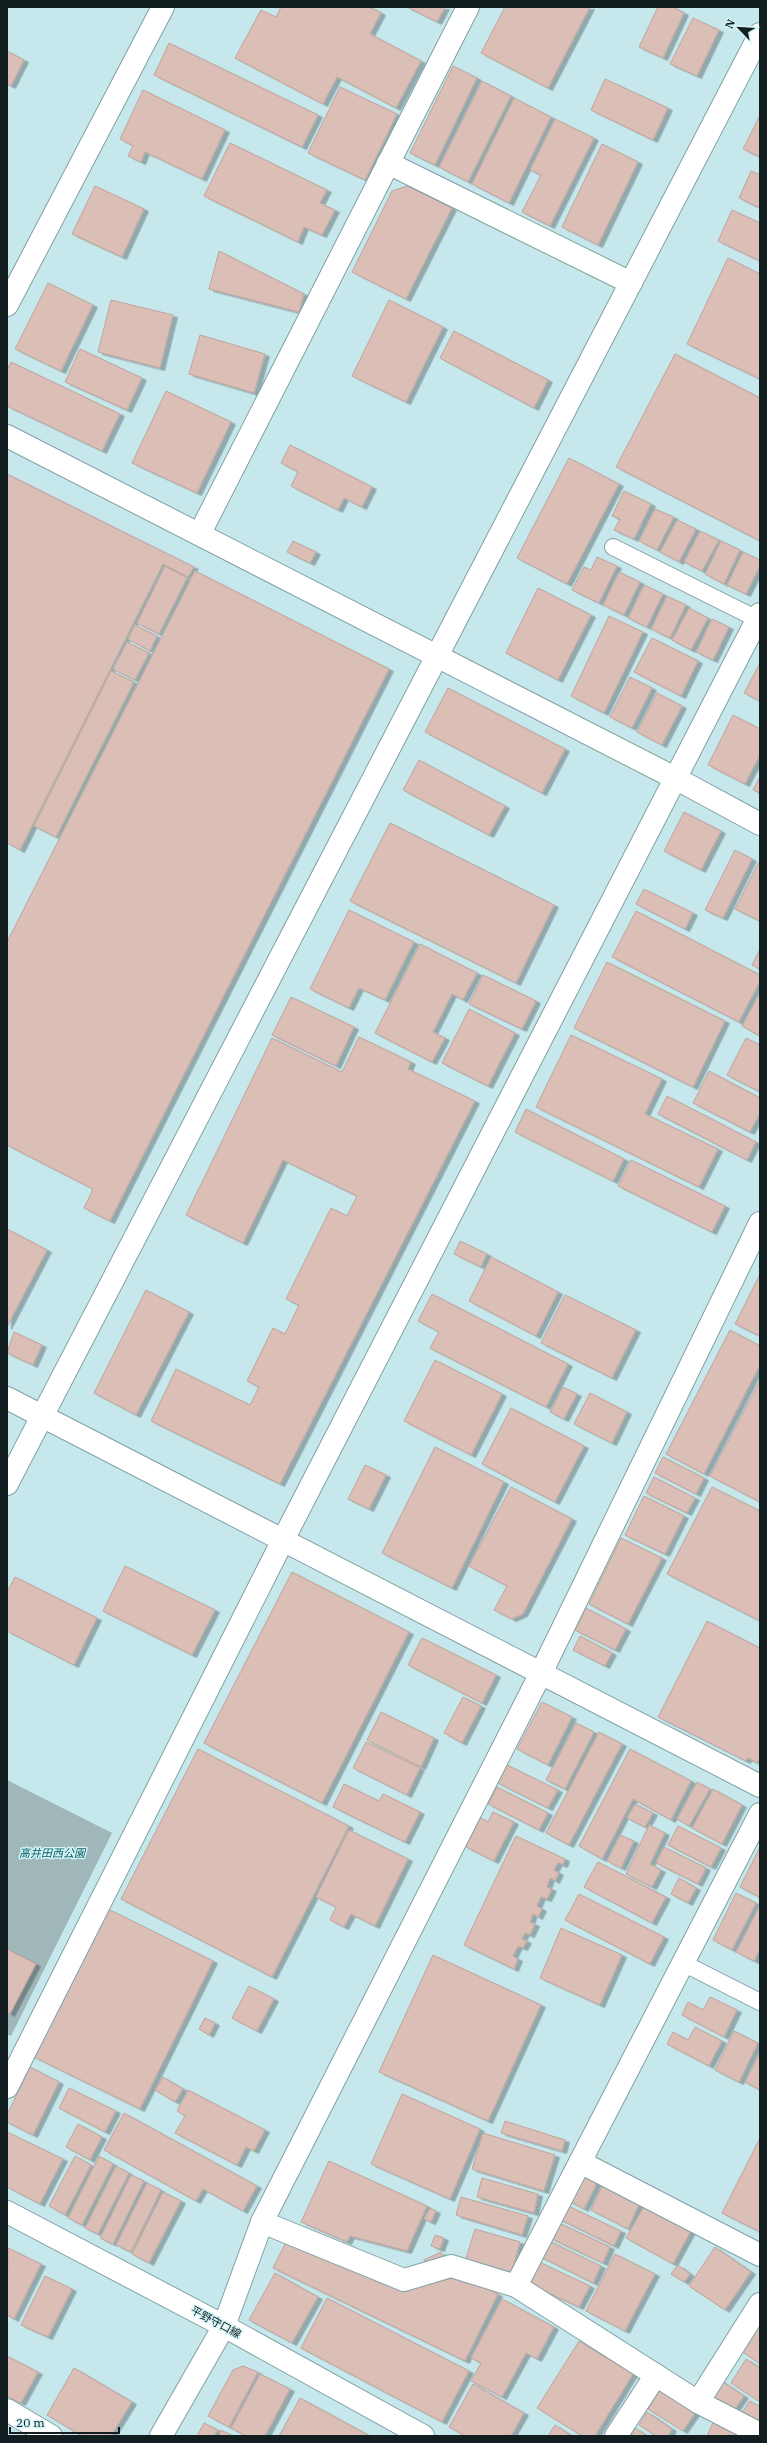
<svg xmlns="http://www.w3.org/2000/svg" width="767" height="2443" viewBox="0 0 767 2443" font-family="'IBM Plex Serif','Noto Sans JP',serif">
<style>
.green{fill:#a0b7ba}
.building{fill:#dbbeb6;stroke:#c0a49c;filter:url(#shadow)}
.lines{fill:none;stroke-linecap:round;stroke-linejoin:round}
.service-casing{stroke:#81a1a4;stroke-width:18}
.minor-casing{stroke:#81a1a4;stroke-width:24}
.tertiary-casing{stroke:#81a1a4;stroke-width:24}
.secondary-casing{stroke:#81a1a4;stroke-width:24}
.service{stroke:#fff;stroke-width:16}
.minor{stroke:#fff;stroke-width:22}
.tertiary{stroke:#fff;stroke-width:22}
.secondary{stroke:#fff;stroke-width:22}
.labels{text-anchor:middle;stroke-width:3;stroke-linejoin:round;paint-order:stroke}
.park-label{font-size:11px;font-style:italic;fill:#0a5e65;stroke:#d3f5f8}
.street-label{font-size:11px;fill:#121e1f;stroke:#d3f5f8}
</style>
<defs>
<filter id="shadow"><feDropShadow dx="4.5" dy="2.5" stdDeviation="0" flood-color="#0004"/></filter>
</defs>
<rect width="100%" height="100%" fill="#c6e7eb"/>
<!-- green -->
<path class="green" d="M7,1780L112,1833L11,2036L7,2034Z"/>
<!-- building -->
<g class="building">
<path d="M281,7H370L381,13L370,34L421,61L396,108L337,77L323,104L235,58L261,10L276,17Z"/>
<path d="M407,7H445L437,22Z"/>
<path d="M505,7H590L548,88L481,53Z"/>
<path d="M658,7H673L684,13L663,58L639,47Z"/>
<path d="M693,18L719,30L697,76L670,64Z"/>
<path d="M169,43L318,115L302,147L154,75Z"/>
<path d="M7,51L24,60L11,86L7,84Z"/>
<path d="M453,66L477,78L435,165L410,153Z"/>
<path d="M605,79L668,108L653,140L591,110Z"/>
<path d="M482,81L511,96L468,182L439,167Z"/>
<path d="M340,87L397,114L365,180L308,153Z"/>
<path d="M143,90L225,130L202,179L145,152L141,162L128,156L133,146L120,139Z"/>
<path d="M514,98L551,117L509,203L472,184Z"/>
<path d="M760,115V157L743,149Z"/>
<path d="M555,119L594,138L550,226L522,212L541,175L530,170Z"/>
<path d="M230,143L327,190L320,203L335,210L322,235L304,227L298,242L204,196Z"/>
<path d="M602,144L638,162L598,245L562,227Z"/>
<path d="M751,171L760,175V208L739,198Z"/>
<path d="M95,186L144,209L122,257L72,234Z"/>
<path d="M407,186L452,208L406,299L352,272L392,191Z"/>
<path d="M732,210L760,223V261L718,241Z"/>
<path d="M219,251L304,294L299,312L209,289Z"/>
<path d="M728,258L760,274V379L687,344Z"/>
<path d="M48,283L93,305L61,371L15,349Z"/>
<path d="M111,300L173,315L160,368L98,352Z"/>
<path d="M389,300L443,327L406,402L352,376Z"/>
<path d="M454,331L548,380L534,408L440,358Z"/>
<path d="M200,335L265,354L254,393L189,374Z"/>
<path d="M80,349L142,378L127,410L65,382Z"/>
<path d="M675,354L760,398V541L616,467Z"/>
<path d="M11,362L120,414L102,451L7,406V371Z"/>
<path d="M166,391L231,422L197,493L132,463Z"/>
<path d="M290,445L372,487L362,507L344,498L338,510L291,486L298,472L281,463Z"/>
<path d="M569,458L619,484L567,584L517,558Z"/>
<path d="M7,474L194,567L188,577L163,564L20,850L7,843Z"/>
<path d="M624,491L651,504L634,539L614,530L620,519L612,516Z"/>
<path d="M655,509L674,517L657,550L639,541Z"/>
<path d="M677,520L696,529L679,562L660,552Z"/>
<path d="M700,531L719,540L702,571L684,562Z"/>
<path d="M293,541L316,552L310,563L287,552Z"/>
<path d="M721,541L740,550L724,584L705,574Z"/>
<path d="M743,552L760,560V566L746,594L727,585Z"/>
<path d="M597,557L617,566L599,603L572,590L584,567L591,570Z"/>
<path d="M165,566L187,578L159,634L137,623Z"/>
<path d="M195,571L389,669L110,1221L84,1208L93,1189L7,1145V942Z"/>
<path d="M619,572L640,582L624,615L603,605Z"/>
<path d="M644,585L663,594L647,627L628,618Z"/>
<path d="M538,588L591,615L558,680L506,653Z"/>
<path d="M667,596L686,605L670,638L651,629Z"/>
<path d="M689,608L708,618L691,650L672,640Z"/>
<path d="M609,616L643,632L604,713L571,696Z"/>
<path d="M712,619L729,627L713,660L696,652Z"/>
<path d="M135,625L157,636L150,651L128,639Z"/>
<path d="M652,638L698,661L681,696L634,672Z"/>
<path d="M127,642L149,653L135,680L113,669Z"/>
<path d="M760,663V701L744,693Z"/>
<path d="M111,671L134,682L56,837L34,826Z"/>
<path d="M630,677L652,688L632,728L610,717Z"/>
<path d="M448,688L565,749L542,793L425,732Z"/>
<path d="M657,693L682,706L662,745L637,732Z"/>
<path d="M733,715L760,729V755L745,784L708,765Z"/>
<path d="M419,760L505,806L489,835L403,790Z"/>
<path d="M760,777V793L753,790Z"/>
<path d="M684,812L721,831L701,870L664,851Z"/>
<path d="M390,823L554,905L516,983L350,901Z"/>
<path d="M735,850L752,859L723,918L705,910Z"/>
<path d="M759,862H760V921L735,909Z"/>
<path d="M644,889L693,913L685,929L636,904Z"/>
<path d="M349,910L414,942L385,1000L359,988L349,1008L310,989Z"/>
<path d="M636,911L760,975V981L739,1022L612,957Z"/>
<path d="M420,944L477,973L463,1000L452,994L433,1032L445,1038L432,1062L375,1033Z"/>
<path d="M760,949V969L752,965Z"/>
<path d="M607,962L725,1021L693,1087L574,1028Z"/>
<path d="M483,975L536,1001L522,1029L469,1004Z"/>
<path d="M760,992V1036L742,1026Z"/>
<path d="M291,997L354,1027L336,1066L272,1035Z"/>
<path d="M469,1009L515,1033L488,1086L442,1063Z"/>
<path d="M571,1035L662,1079L645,1114L718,1149L699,1187L536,1107Z"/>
<path d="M359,1037L411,1062L408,1069L475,1101L280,1484L151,1421L176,1369L250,1405L259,1387L247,1381L273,1328L285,1334L299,1305L286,1299L331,1208L347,1216L357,1196L283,1160L243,1243L186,1215L272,1038L342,1072Z"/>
<path d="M746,1038L760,1045V1092L727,1075Z"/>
<path d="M709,1071L760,1098V1113L750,1132L693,1103Z"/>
<path d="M667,1096L756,1142L747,1160L658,1114Z"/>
<path d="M526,1109L624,1159L613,1181L515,1132Z"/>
<path d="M631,1160L725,1206L712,1232L618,1186Z"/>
<path d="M7,1229L47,1250L7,1327Z"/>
<path d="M460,1241L487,1254L481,1267L454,1254Z"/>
<path d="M491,1257L558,1292L536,1336L469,1301Z"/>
<path d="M760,1274V1336L735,1324Z"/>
<path d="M146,1290L189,1312L136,1415L94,1393Z"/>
<path d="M432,1294L568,1364L546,1407L430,1348L439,1332L418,1321Z"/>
<path d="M565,1295L636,1330L612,1378L541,1343Z"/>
<path d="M730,1330L760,1346V1365L704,1474L666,1454Z"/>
<path d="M14,1332L42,1345L33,1365L7,1353Z"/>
<path d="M435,1360L502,1394L471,1455L404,1421Z"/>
<path d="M760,1380V1502L710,1476Z"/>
<path d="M563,1387L577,1394L564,1419L550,1412Z"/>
<path d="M590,1393L627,1412L612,1443L574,1424Z"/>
<path d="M511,1408L584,1446L555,1502L482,1464Z"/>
<path d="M435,1447L504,1482L452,1588L382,1553Z"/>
<path d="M663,1457L704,1478L696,1494L655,1473Z"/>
<path d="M365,1465L386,1475L369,1509L348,1499Z"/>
<path d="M654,1477L695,1498L687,1513L646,1493Z"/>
<path d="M511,1487L572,1519L523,1614L512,1619L494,1610L507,1586L469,1566Z"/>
<path d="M712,1487L760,1511V1621L667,1574Z"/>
<path d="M644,1496L684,1516L665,1554L625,1535Z"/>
<path d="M621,1538L662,1558L628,1624L589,1604Z"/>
<path d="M125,1566L215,1610L192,1655L103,1611Z"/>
<path d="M292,1572L409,1632L322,1803L204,1743Z"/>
<path d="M15,1577L97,1618L74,1665L7,1631V1592Z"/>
<path d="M586,1608L626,1629L615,1650L575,1630Z"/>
<path d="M707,1621L760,1648V1758L757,1763L748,1758L746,1761L658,1717Z"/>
<path d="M580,1636L612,1653L605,1666L573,1650Z"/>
<path d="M422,1638L496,1675L482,1703L408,1665Z"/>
<path d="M463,1697L481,1706L462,1743L444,1733Z"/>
<path d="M542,1702L572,1717L548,1765L517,1749Z"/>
<path d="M381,1712L434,1738L421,1767L367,1740Z"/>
<path d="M576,1723L594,1732L565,1789L546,1780Z"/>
<path d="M599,1732L622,1744L569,1845L546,1833Z"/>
<path d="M366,1742L420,1768L407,1795L353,1768Z"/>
<path d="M198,1749L349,1826L272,1977L121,1899Z"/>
<path d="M630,1749L691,1781L671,1820L633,1799L602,1859L579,1846Z"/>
<path d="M505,1764L558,1790L548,1808L496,1782Z"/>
<path d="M697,1782L710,1789L689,1826L677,1819Z"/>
<path d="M344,1784L379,1801L383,1794L420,1812L405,1842L333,1807Z"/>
<path d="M497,1787L548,1813L539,1830L488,1804Z"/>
<path d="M713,1789L742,1805L722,1844L692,1828Z"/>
<path d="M635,1804L653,1813L645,1827L627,1818Z"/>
<path d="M493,1812L514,1822L494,1861L464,1846L479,1817L488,1822Z"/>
<path d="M649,1825L665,1833L650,1864L661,1870L652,1887L626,1874Z"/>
<path d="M678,1826L721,1848L711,1867L668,1845Z"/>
<path d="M349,1830L408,1859L375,1926L351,1914L344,1927L330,1920L336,1907L316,1897Z"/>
<path d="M620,1835L634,1841L621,1868L607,1861Z"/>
<path d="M516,1836L565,1859L563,1865L558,1863L554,1870L559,1873L555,1881L550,1878L547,1887L552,1889L547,1899L541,1897L537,1906L542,1909L538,1917L533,1914L530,1922L535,1924L530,1935L525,1933L522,1939L527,1941L523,1948L518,1946L513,1956L518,1959L514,1969L464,1945Z"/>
<path d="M664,1847L706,1868L698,1884L656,1863Z"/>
<path d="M760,1847V1896L759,1897L740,1887Z"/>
<path d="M598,1862L666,1897L652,1923L584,1887Z"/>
<path d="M679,1878L696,1888L688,1903L671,1894Z"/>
<path d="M736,1893L756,1903L732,1950L713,1940Z"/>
<path d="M579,1894L664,1937L650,1964L565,1920Z"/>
<path d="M760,1905V1949L754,1961L736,1952Z"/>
<path d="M108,1909L213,1961L140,2109L34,2057Z"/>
<path d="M561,1928L622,1955L600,2005L540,1978Z"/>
<path d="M7,1949L36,1964L10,2014L7,2012Z"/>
<path d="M433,1955L541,2005L488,2121L379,2072Z"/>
<path d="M249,1986L274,1999L257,2031L232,2018Z"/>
<path d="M710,1997L737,2010L724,2037L682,2015L688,2002L703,2010Z"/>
<path d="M205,2018L215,2023L209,2035L199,2029Z"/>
<path d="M695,2027L722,2041L709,2066L667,2044L673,2032L688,2040Z"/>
<path d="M734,2031L758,2043L739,2082L715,2070Z"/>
<path d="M760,2052V2090L745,2082Z"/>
<path d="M30,2067L59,2082L33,2135L7,2122V2115Z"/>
<path d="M163,2077L183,2089L175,2102L155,2090Z"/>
<path d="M69,2088L116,2111L105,2132L59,2108Z"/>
<path d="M188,2090L265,2130L254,2151L246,2147L237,2165L175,2133L185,2116L177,2111Z"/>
<path d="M402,2094L480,2129L450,2199L371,2164Z"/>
<path d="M124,2113L257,2186L243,2211L203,2189L196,2201L104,2150Z"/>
<path d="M505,2121L565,2140L562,2151L501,2133Z"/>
<path d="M78,2124L102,2137L90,2160L66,2147Z"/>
<path d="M7,2132L63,2159L40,2204L7,2187Z"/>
<path d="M483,2133L555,2155L544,2191L472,2169Z"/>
<path d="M760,2138V2232L722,2213Z"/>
<path d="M75,2156L91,2165L65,2215L49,2206Z"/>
<path d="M99,2156L113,2164L82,2225L68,2218Z"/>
<path d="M329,2161L427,2206L407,2251L350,2236L347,2242L301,2222Z"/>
<path d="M116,2166L129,2173L98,2234L85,2228Z"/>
<path d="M580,2173L598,2181L584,2209L567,2200Z"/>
<path d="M131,2175L144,2181L113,2244L100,2238Z"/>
<path d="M482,2178L538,2194L534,2213L477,2197Z"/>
<path d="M147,2183L161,2190L131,2252L116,2245Z"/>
<path d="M603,2184L640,2202L628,2229L591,2210Z"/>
<path d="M163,2192L181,2201L149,2263L132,2254Z"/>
<path d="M461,2197L528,2216L522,2235L456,2215Z"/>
<path d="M646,2203L692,2229L673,2264L626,2238Z"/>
<path d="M566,2205L621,2231L614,2246L559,2219Z"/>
<path d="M430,2208L436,2211L431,2222L424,2219Z"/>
<path d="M557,2222L610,2247L603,2263L550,2238Z"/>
<path d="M475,2229L520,2242L511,2275L465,2262Z"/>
<path d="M435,2235L444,2238L440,2249L431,2246Z"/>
<path d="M287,2240L402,2291L460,2276L498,2294L465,2361L273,2268Z"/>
<path d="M547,2240L601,2266L593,2283L539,2256Z"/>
<path d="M715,2247L751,2272L725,2310L689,2286Z"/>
<path d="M8,2248L41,2264L14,2319L7,2315Z"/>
<path d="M441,2252L444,2260L427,2267L424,2260Z"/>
<path d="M615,2254L655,2274L625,2331L586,2311Z"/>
<path d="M537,2261L590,2286L579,2307L527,2283Z"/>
<path d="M678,2265L690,2274L684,2282L671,2274Z"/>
<path d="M275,2273L318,2297L292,2343L249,2320Z"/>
<path d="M45,2276L72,2289L48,2337L21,2325Z"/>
<path d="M327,2298L469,2371L442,2422L301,2348Z"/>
<path d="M502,2299L554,2327L537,2359L526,2353L502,2397L471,2381L481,2363L471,2358Z"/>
<path d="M760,2321V2364L740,2350Z"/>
<path d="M579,2341L633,2374L595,2436H582L537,2408Z"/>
<path d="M7,2356L38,2372L21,2403L7,2396Z"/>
<path d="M746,2359L760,2368V2402L731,2383Z"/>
<path d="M243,2366L258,2372L229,2427L208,2416L233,2370Z"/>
<path d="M74,2368L132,2402L111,2436H82L47,2415Z"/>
<path d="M260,2374L290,2389L265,2436H246L231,2428Z"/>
<path d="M720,2380L744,2396L733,2412L710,2397Z"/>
<path d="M473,2384L524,2413L511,2436H465L449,2427Z"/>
<path d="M660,2390L696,2412L683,2431L648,2409Z"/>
<path d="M300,2398L370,2436H279Z"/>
<path d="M750,2401L760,2407V2428L740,2415Z"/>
<path d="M647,2412L672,2429L668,2436H656L639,2425Z"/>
<path d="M714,2420L737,2431L734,2436H707Z"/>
<path d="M204,2423L218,2430L214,2436H197Z"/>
<path d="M555,2425L572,2436H548Z"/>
<path d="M635,2428L647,2436H630Z"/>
<path d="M221,2430L233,2436H219Z"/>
</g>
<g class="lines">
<!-- service casing -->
<g class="service-casing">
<g id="service">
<path d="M613,547L757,619"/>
<path d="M683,1963L760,2002"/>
</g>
</g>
<!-- minor casing -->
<g class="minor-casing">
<g id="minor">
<path d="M388,163L631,283"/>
<path d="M7,305L163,7"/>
<path d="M7,436L675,778L760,824"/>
<path d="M200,533L468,7"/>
<path d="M7,1484L760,34"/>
<path d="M7,2087L283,1540L760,614"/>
<path d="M580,2162L760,2255"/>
<path d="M262,2222L404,2280L451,2266L516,2286L698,2402L760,2304"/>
<path d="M516,2286L760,1814"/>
<path d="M224,2326L262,2222L541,1673L760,1223"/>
<path d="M698,2402L760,2434"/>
<path d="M7,2410L51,2436"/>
<path d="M616,2436L656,2375"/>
</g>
</g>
<!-- tertiary casing -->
<g class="tertiary-casing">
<g id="tertiary">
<path d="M7,1398L760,1786"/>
<path d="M161,2436L224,2326"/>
</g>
</g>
<!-- secondary casing -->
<g class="secondary-casing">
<path id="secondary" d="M7,2212L224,2326L423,2436"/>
</g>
<!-- service -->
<use href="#service" class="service"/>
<!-- minor -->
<use href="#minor" class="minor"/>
<!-- tertiary -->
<use href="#tertiary" class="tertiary"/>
<!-- secondary -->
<use href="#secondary" class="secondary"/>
</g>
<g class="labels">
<!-- park labels -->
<g class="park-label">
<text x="52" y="1857">高井田西公園</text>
</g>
<!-- street labels -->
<g class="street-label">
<text transform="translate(216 2322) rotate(28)" y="4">平野守口線</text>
</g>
</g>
<!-- border -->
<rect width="767" height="2443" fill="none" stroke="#121e1f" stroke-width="16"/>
<!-- north arrow -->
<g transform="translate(739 28) rotate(295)" stroke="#d3f5f8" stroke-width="3" paint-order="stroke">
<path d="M0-3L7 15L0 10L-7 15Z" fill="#121e1f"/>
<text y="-6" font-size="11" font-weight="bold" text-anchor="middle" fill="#121e1f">N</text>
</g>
<!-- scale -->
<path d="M10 2427v6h109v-6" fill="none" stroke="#121e1f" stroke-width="2"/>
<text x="16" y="2427" font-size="12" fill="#121e1f" stroke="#d3f5f8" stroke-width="3" paint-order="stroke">20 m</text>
</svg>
